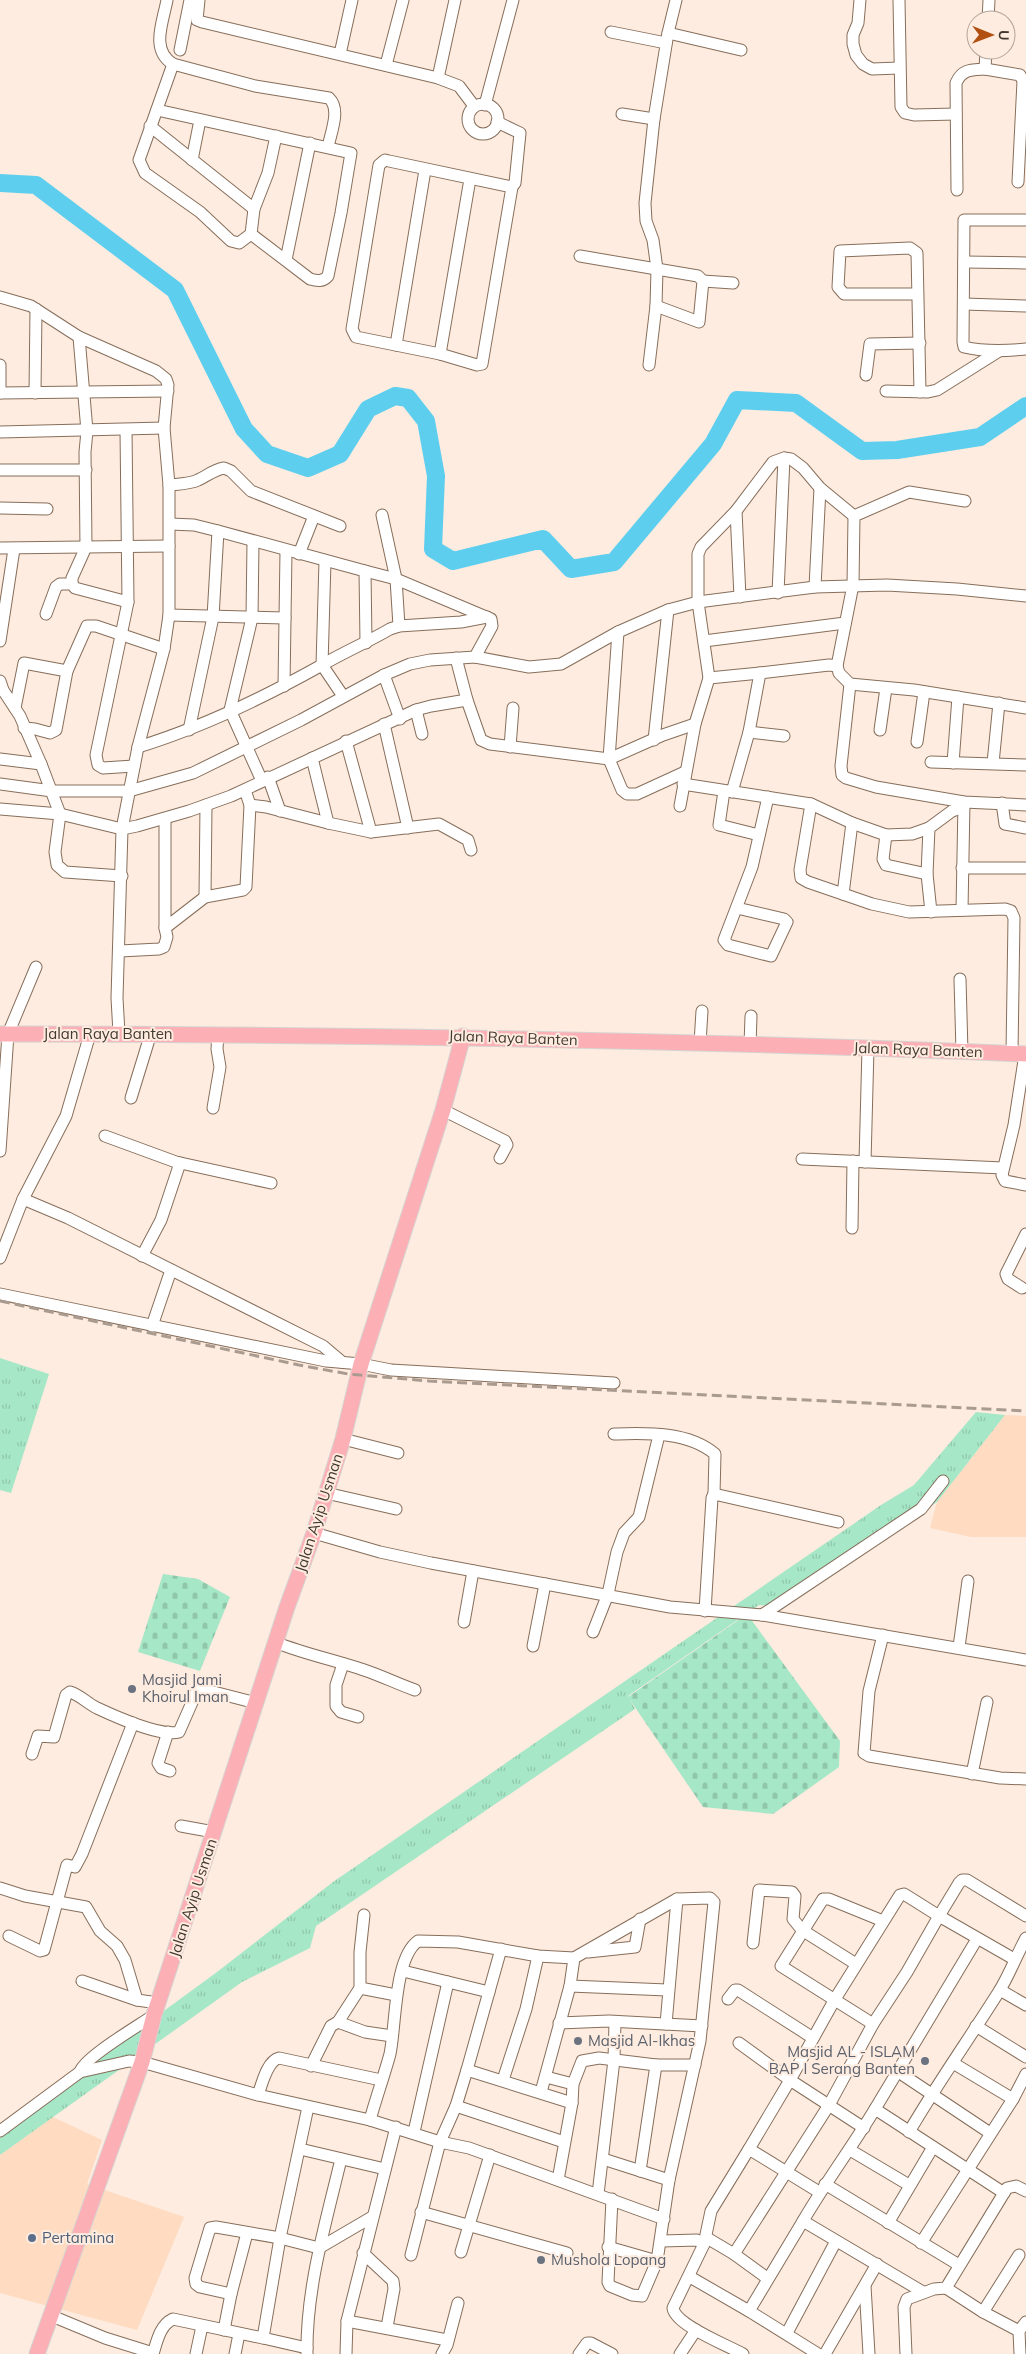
<svg xmlns="http://www.w3.org/2000/svg" width="1026" height="2354" viewBox="0 0 1026 2354" font-family="Mulish,sans-serif">
<style>
.built{fill:#fedbc1}
.grass{fill:url(#grass-tufts)}
.cemetery{fill:url(#cemetery-stones)}
.lines{fill:none;stroke-linecap:round;stroke-linejoin:round}
.river{stroke:#5eceef;stroke-width:18}
.minor-casing{stroke:#876e5b;stroke-width:13}
.major-casing{stroke:#d6d3d1;stroke-width:17}
.minor{stroke:#fff;stroke-width:11}
.major{stroke:#fdafb6;stroke-width:15}
.rail{stroke:#aa9b90;stroke-width:3;stroke-dasharray:10 5;stroke-linecap:butt}
.worship-dot{fill:#6b7280;stroke:#fdecdf;stroke-width:2}
.service-dot{fill:#5c6f8a;stroke:#fdecdf;stroke-width:2}
.labels{text-anchor:middle;stroke-width:4;stroke-linejoin:round;paint-order:stroke}
.street-label{font-size:15px;fill:#443930;stroke:#fdecdf}
.worship-label{font-size:15px;fill:#5b616d;stroke:#fdecdf;text-anchor:start}
.service-label{font-size:15px;fill:#4e5e75;stroke:#fdecdf;text-anchor:start}
</style>
<defs>
<pattern id="grass-tufts" width="24" height="20" patternUnits="userSpaceOnUse" patternTransform="scale(1.25)"><rect width="24" height="20" fill="#a6e7c7"/><path d="M3 7l-1-3M5 7V3M7 7l1-3M15 17l-1-3M17 17v-4M19 17l1-3" fill="none" stroke="#90c7ab"/></pattern>
<pattern id="cemetery-stones" width="16" height="16" patternUnits="userSpaceOnUse" patternTransform="scale(1.25)"><rect width="16" height="16" fill="#a6e7c7"/><path d="M2 7V4a2 2 0 0 1 4 0v3zM10 15v-3a2 2 0 0 1 4 0v3z" fill="#90c7ab"/></pattern>
</defs>
<rect width="100%" height="100%" fill="#fdecdf"/>
<!-- built -->
<g class="built">
<path d="M1005,1415L1026,1416V1537H971L930,1528L937,1502Z"/>
<path d="M53,2117L102,2140L87,2184L184,2217L137,2330L0,2293V2155Z"/>
</g>
<!-- grass -->
<g class="grass">
<path d="M0,1358L49,1374L11,1493L0,1490Z"/>
<path d="M976,1412L1005,1415L937,1502L782,1607L759,1605L628,1696L635,1709L316,1926L310,1948L242,1982L0,2155V2131L217,1972L333,1882L881,1505L914,1485Z"/>
</g>
<!-- cemetery -->
<g class="cemetery">
<path d="M163,1574L198,1579L230,1597L200,1671L138,1652Z"/>
<path d="M747,1614L840,1741L839,1767L773,1814L703,1807L628,1697Z"/>
</g>
<g class="lines">
<!-- river -->
<path class="river" d="M0,183L36,185L175,290L244,429L267,454L308,468L340,454L368,409L395,396L408,398L426,421L436,476L433,549L453,561L543,539L571,569L614,562L713,444L737,400L796,403L862,451L897,450L980,437L1026,406"/>
<!-- minor casing -->
<g class="minor-casing">
<g id="minor">
<path d="M167,0C163,22 150,50 173,64"/>
<path d="M199,0L197,20L202,22L438,78L459,86L474,106"/>
<path d="M860,0L858,23L853,35V44L856,55L863,64L872,69L899,68"/>
<path d="M899,0L901,107L905,113L914,115L956,114"/>
<path d="M988,20L989,0"/>
<path d="M611,32L666,43"/>
<path d="M668,33L741,50"/>
<path d="M180,50L190,0"/>
<path d="M340,54L352,0"/>
<path d="M386,65L403,0"/>
<path d="M985,69L1020,75L1023,81L1018,182"/>
<path d="M438,78L455,0"/>
<circle cx="483" cy="119" r="15"/>
<path d="M485,105L513,0"/>
<path d="M157,110L351,153L341,213L328,276C323,282 317,281 310,279L251,234"/>
<path d="M622,114L654,119"/>
<path d="M497,122L520,133L515,183L512,187L389,161L385,160L379,165L352,329L356,337L440,354L477,365L482,364L512,187"/>
<path d="M150,126L254,209"/>
<path d="M276,136L268,173L254,209L251,234L239,243L231,241L200,212L145,173L139,160L173,64L255,86L329,98C341,109 331,132 328,147"/>
<path d="M192,160L200,120"/>
<path d="M957,190L956,83C962,69 971,70 985,69L986,50"/>
<path d="M1026,220H964L963,342L964,347C985,352 1005,351 1026,349"/>
<path d="M580,256L698,276L703,281L699,322L656,306"/>
<path d="M286,260L310,143"/>
<path d="M964,262L1026,263"/>
<path d="M703,281L733,283"/>
<path d="M918,294H844L838,287L840,251L910,248L917,253L920,392"/>
<path d="M0,297L31,306L79,337L156,371L166,379L168,385L164,428L169,485V615L164,649L138,747L122,829L117,998L119,1033"/>
<path d="M964,304L1026,306"/>
<path d="M396,345L425,170"/>
<path d="M440,354L470,179"/>
<path d="M0,365V393"/>
<path d="M649,365L656,306L657,269L653,240L646,221L645,203L654,119L668,33L676,0"/>
<path d="M866,375L870,344L920,343"/>
<path d="M886,391L928,392L937,390L999,351"/>
<path d="M0,393L168,391"/>
<path d="M35,393L36,309"/>
<path d="M126,430L128,602L96,755L98,765L103,768L134,766"/>
<path d="M0,432L164,428"/>
<path d="M0,470H86"/>
<path d="M169,485C178,484 190,484 198,480C207,476 213,470 224,468L231,471L251,491L340,526"/>
<path d="M0,508L47,509"/>
<path d="M736,511L740,597"/>
<path d="M382,515L396,579L399,626"/>
<path d="M170,524L194,525L218,531L213,617L189,730"/>
<path d="M218,531L365,571L366,643"/>
<path d="M253,542L252,618L230,710L262,781"/>
<path d="M0,548L169,546"/>
<path d="M299,554L314,516"/>
<path d="M325,561L322,665L343,696"/>
<path d="M72,584V578L86,547L85,452L87,431L79,337"/>
<path d="M815,587L820,488"/>
<path d="M778,593L784,458"/>
<path d="M46,614L56,587L60,584H72L75,588L128,602"/>
<path d="M169,615L285,618"/>
<path d="M0,641L14,549"/>
<path d="M704,641L845,623"/>
<path d="M475,657L529,667L561,664L618,632L668,610L698,602L815,587L887,585L957,589L1026,596"/>
<path d="M456,658L467,700L481,740L490,744L609,759L618,632"/>
<path d="M837,666L853,585L854,516L909,492L965,501"/>
<path d="M384,675L400,719"/>
<path d="M709,678L760,673"/>
<path d="M0,681L3,690L20,716L41,764L60,814L55,852L57,865L65,872L122,876"/>
<path d="M850,684L841,766L842,775L846,778L876,787L964,802L1026,805"/>
<path d="M284,686L286,551"/>
<path d="M15,708L24,663L67,671"/>
<path d="M416,710L422,734"/>
<path d="M384,724L408,828"/>
<path d="M24,728L35,729L50,733L56,730L67,671L87,626H96L164,649"/>
<path d="M880,730L886,688"/>
<path d="M749,732L784,736"/>
<path d="M654,740L668,610"/>
<path d="M346,741L371,832"/>
<path d="M917,742L924,692"/>
<path d="M138,747C203,727 263,698 322,665C344,652 368,642 390,629L399,626L461,622L487,617"/>
<path d="M510,747L513,708"/>
<path d="M312,758L328,823L371,832L439,824L468,840L471,850"/>
<path d="M0,759L41,764"/>
<path d="M931,762L1026,765"/>
<path d="M953,763L958,697"/>
<path d="M993,763L999,703"/>
<path d="M685,772L637,794H627L622,790L609,759L663,735L695,724"/>
<path d="M268,777L280,811"/>
<path d="M0,784L52,791H129L193,773L301,720L384,675L410,664L430,660L475,657L492,626L491,619L396,579L365,571"/>
<path d="M683,784L811,804L852,823L886,835L883,859L886,865L927,874L931,912"/>
<path d="M724,791L719,825L759,835"/>
<path d="M732,792L749,732L760,673L829,665L837,666L839,673L850,684L914,690L1026,708"/>
<path d="M1002,803L1005,824L1026,828"/>
<path d="M811,804L800,870L801,878L808,882L872,904L909,912L1005,909L1011,911L1014,918L1012,1053"/>
<path d="M250,805L266,807L328,823"/>
<path d="M680,806L695,724L709,678L698,602V554L701,547L736,511L773,462L784,458L791,459L803,468L820,488L854,516"/>
<path d="M0,809L60,814L122,829L137,826L189,811L231,796L416,710L431,706L467,700"/>
<path d="M165,819V928L205,897L243,890L246,887L250,805L245,790"/>
<path d="M886,835L912,834L929,828"/>
<path d="M962,868H1026"/>
<path d="M927,874L929,828L952,811L964,807"/>
<path d="M843,894L852,823"/>
<path d="M205,897L206,805"/>
<path d="M737,908L784,919L787,922L771,956L728,945L724,940L752,867L768,797"/>
<path d="M962,910L964,802"/>
<path d="M120,951L159,949L164,947L167,937L165,928"/>
<path d="M960,979L962,1052"/>
<path d="M700,1043L702,1011"/>
<path d="M750,1045L751,1016"/>
<path d="M1025,1054L1014,1125L1002,1175L1005,1181L1026,1185"/>
<path d="M131,1098L151,1033"/>
<path d="M213,1108L220,1067L217,1049L218,1034"/>
<path d="M443,1110L505,1141L507,1145L500,1158"/>
<path d="M105,1136L176,1162L271,1183"/>
<path d="M0,1151L8,1034L36,967"/>
<path d="M802,1159L1003,1168"/>
<path d="M865,1162L868,1048"/>
<path d="M23,1199L68,1218L323,1346L342,1362"/>
<path d="M852,1228L853,1161"/>
<path d="M142,1256L161,1220L180,1163"/>
<path d="M0,1258L23,1199L66,1116L90,1034"/>
<path d="M1022,1288L1008,1279L1006,1274L1026,1234"/>
<path d="M0,1294L326,1361L361,1364L391,1370L614,1383"/>
<path d="M152,1326L171,1270"/>
<path d="M614,1434C646,1433 688,1431 715,1454L714,1494"/>
<path d="M343,1439L398,1453"/>
<path d="M326,1493L396,1509"/>
<path d="M314,1533L380,1552L431,1563L670,1607L762,1615L1026,1660"/>
<path d="M705,1611L712,1498L714,1494L838,1522"/>
<path d="M762,1615L921,1509L943,1481"/>
<path d="M464,1622L473,1571"/>
<path d="M593,1632L608,1594L617,1552L624,1533L639,1517L659,1435"/>
<path d="M883,1635L869,1691L864,1753L869,1756L1000,1778L1026,1779"/>
<path d="M275,1642C304,1654 335,1660 364,1670C382,1676 398,1684 415,1690"/>
<path d="M533,1646L545,1584"/>
<path d="M959,1647L968,1581"/>
<path d="M343,1664L336,1685V1706L341,1712L358,1717"/>
<path d="M168,1732L158,1763L161,1768L170,1771"/>
<path d="M32,1754L38,1736L54,1737L66,1695L70,1692C80,1695 87,1703 97,1708C114,1716 161,1737 179,1732L197,1691L202,1689L256,1703"/>
<path d="M972,1774L987,1702"/>
<path d="M181,1826L214,1832"/>
<path d="M0,1888L25,1896L86,1907L100,1931L117,1946L125,1960L137,2000L158,2003"/>
<path d="M9,1936L40,1951L44,1950L67,1865L75,1867L82,1854L133,1723"/>
<path d="M753,1943L759,1890L792,1892L795,1896L793,1919L802,1930L856,1964"/>
<path d="M588,1952L635,1947L640,1919"/>
<path d="M403,1971L489,1992"/>
<path d="M82,1981L137,2000"/>
<path d="M570,1986L667,1990"/>
<path d="M360,1988L396,1995"/>
<path d="M1000,1990L1026,2005"/>
<path d="M728,1999L735,1990H738L813,2038"/>
<path d="M338,2022L365,2032L392,2036"/>
<path d="M559,2023L609,2021L702,2026"/>
<path d="M666,2024L677,1899"/>
<path d="M873,2024L781,1966L823,1899H829L883,1921"/>
<path d="M976,2026L1026,2057"/>
<path d="M739,2043L790,2080L835,1999L900,1895L904,1894L939,1916L959,1883L962,1880H967L1026,1916"/>
<path d="M953,2063L1013,2099"/>
<path d="M311,2066L331,2026L338,2022L360,1988V1952L364,1915"/>
<path d="M467,2070L501,1949"/>
<path d="M897,2071L990,2133"/>
<path d="M80,2072C83,2058 140,2025 154,2015"/>
<path d="M546,2077L573,2084"/>
<path d="M503,2080L526,2009L538,1956"/>
<path d="M541,2092L570,1986L574,1958"/>
<path d="M258,2095C262,2084 267,2061 279,2058L381,2080"/>
<path d="M456,2106L564,2142"/>
<path d="M875,2109L977,1939"/>
<path d="M370,2120C376,2098 384,2076 390,2054C396,2025 394,1958 418,1941L458,1942L538,1956L574,1958L677,1899L710,1898L714,1902L700,2041L669,2180L657,2261L642,2296L632,2295L610,2286L608,2282L612,2199"/>
<path d="M0,2131L80,2072L129,2061L142,2062L258,2095L370,2120L440,2142L469,2148L664,2219"/>
<path d="M414,2132L448,1982"/>
<path d="M909,2132C937,2084 969,2039 998,1993C1009,1976 1016,1956 1026,1938"/>
<path d="M300,2149L385,2169"/>
<path d="M850,2150L909,2185"/>
<path d="M603,2159L669,2180"/>
<path d="M640,2171L656,2065"/>
<path d="M558,2180L572,2103L573,2084L582,2061L599,2058L656,2065H695"/>
<path d="M825,2184L959,2265"/>
<path d="M819,2192L749,2149L790,2080L864,2128"/>
<path d="M598,2194L614,2060L615,2022"/>
<path d="M421,2212L567,2253"/>
<path d="M803,2221L749,2311L818,2354"/>
<path d="M888,2223L933,2147"/>
<path d="M707,2238L734,2254L767,2278"/>
<path d="M662,2241L697,2240L704,2244"/>
<path d="M921,2243L1013,2099L1026,2074"/>
<path d="M608,2247L657,2261"/>
<path d="M461,2252L490,2155"/>
<path d="M363,2253L393,2281L394,2289L387,2327"/>
<path d="M734,2254L829,2105L873,2024L907,1972L939,1916L1014,1959"/>
<path d="M411,2255L440,2142L456,2106L467,2070L572,2103"/>
<path d="M690,2277L749,2311"/>
<path d="M865,2286L869,2354"/>
<path d="M946,2288L983,2312L1019,2255"/>
<path d="M923,2292L803,2221C825,2183 852,2147 875,2109L1004,2193"/>
<path d="M231,2294L200,2287L196,2284L195,2278L210,2228L216,2227L280,2238L319,2248L372,2217"/>
<path d="M983,2312L1019,2331"/>
<path d="M52,2316L105,2338L153,2353"/>
<path d="M347,2321L447,2340"/>
<path d="M224,2330L231,2294L247,2233"/>
<path d="M787,2333L836,2241"/>
<path d="M307,2348L263,2338L280,2238L308,2107"/>
<path d="M153,2354C157,2341 160,2325 173,2319L263,2338"/>
<path d="M196,2354L202,2326"/>
<path d="M235,2354L239,2334"/>
<path d="M307,2354C306,2288 326,2222 341,2159"/>
<path d="M346,2354L347,2321L396,2127"/>
<path d="M442,2354L447,2345L458,2303"/>
<path d="M579,2354L587,2343H591L612,2354"/>
<path d="M680,2354L696,2330"/>
<path d="M743,2354C727,2345 675,2325 673,2308L704,2244L711,2211L749,2149"/>
<path d="M825,2354L877,2264"/>
<path d="M906,2354L904,2307L907,2299L934,2289L946,2288L1007,2188L1016,2186L1026,2191"/>
<path d="M1020,2354L1019,2331L1026,2322"/>
</g>
</g>
<!-- major casing -->
<g class="major-casing">
<g id="major">
<path d="M0,1034C342,1034 684,1040 1026,1054"/>
<path d="M37,2354L142,2062L154,2015L287,1607L314,1533L343,1439L361,1364L443,1110L463,1036"/>
</g>
</g>
<!-- minor -->
<use href="#minor" class="minor"/>
<!-- major -->
<use href="#major" class="major"/>
<!-- rail -->
<path class="rail" d="M0,1301L299,1365L348,1374L429,1381L1026,1411"/>
</g>
<!-- markers -->
<g class="worship-dot">
<circle cx="132" cy="1689" r="5"/>
<circle cx="578" cy="2041" r="5"/>
<circle cx="925" cy="2061" r="5"/>
<circle cx="541" cy="2260" r="5"/>
</g>
<circle class="service-dot" cx="32" cy="2238" r="5"/>
<g class="labels">
<!-- street labels -->
<g class="street-label">
<text x="108" y="1039">Jalan Raya Banten</text>
<text transform="translate(513 1038) rotate(2)" y="5">Jalan Raya Banten</text>
<text transform="translate(918 1050) rotate(2)" y="5">Jalan Raya Banten</text>
<text transform="translate(319 1513) rotate(-72)" y="5">Jalan Ayip Usman</text>
<text transform="translate(193 1898) rotate(-72)" y="5">Jalan Ayip Usman</text>
</g>
<!-- worship labels -->
<g class="worship-label">
<text x="142" y="1685">Masjid Jami<tspan x="142" dy="17">Khoirul Iman</tspan></text>
<text x="588" y="2046">Masjid Al-Ikhas</text>
<text x="915" y="2057" text-anchor="end">Masjid AL - ISLAM<tspan x="915" dy="17">BAP I Serang Banten</tspan></text>
<text x="551" y="2265">Mushola Lopang</text>
</g>
<!-- service labels -->
<g class="service-label">
<text x="42" y="2243">Pertamina</text>
</g>
</g>
<!-- north arrow -->
<g transform="translate(991 35) rotate(91)"><circle r="24" fill="#fdecdf" stroke="#b3a499"/>
<path d="M0-4L9 19L0 12L-9 19Z" fill="#b25012"/>
<text y="-8" font-size="14" font-weight="bold" text-anchor="middle" fill="#443930">U</text>
</g>
</svg>
